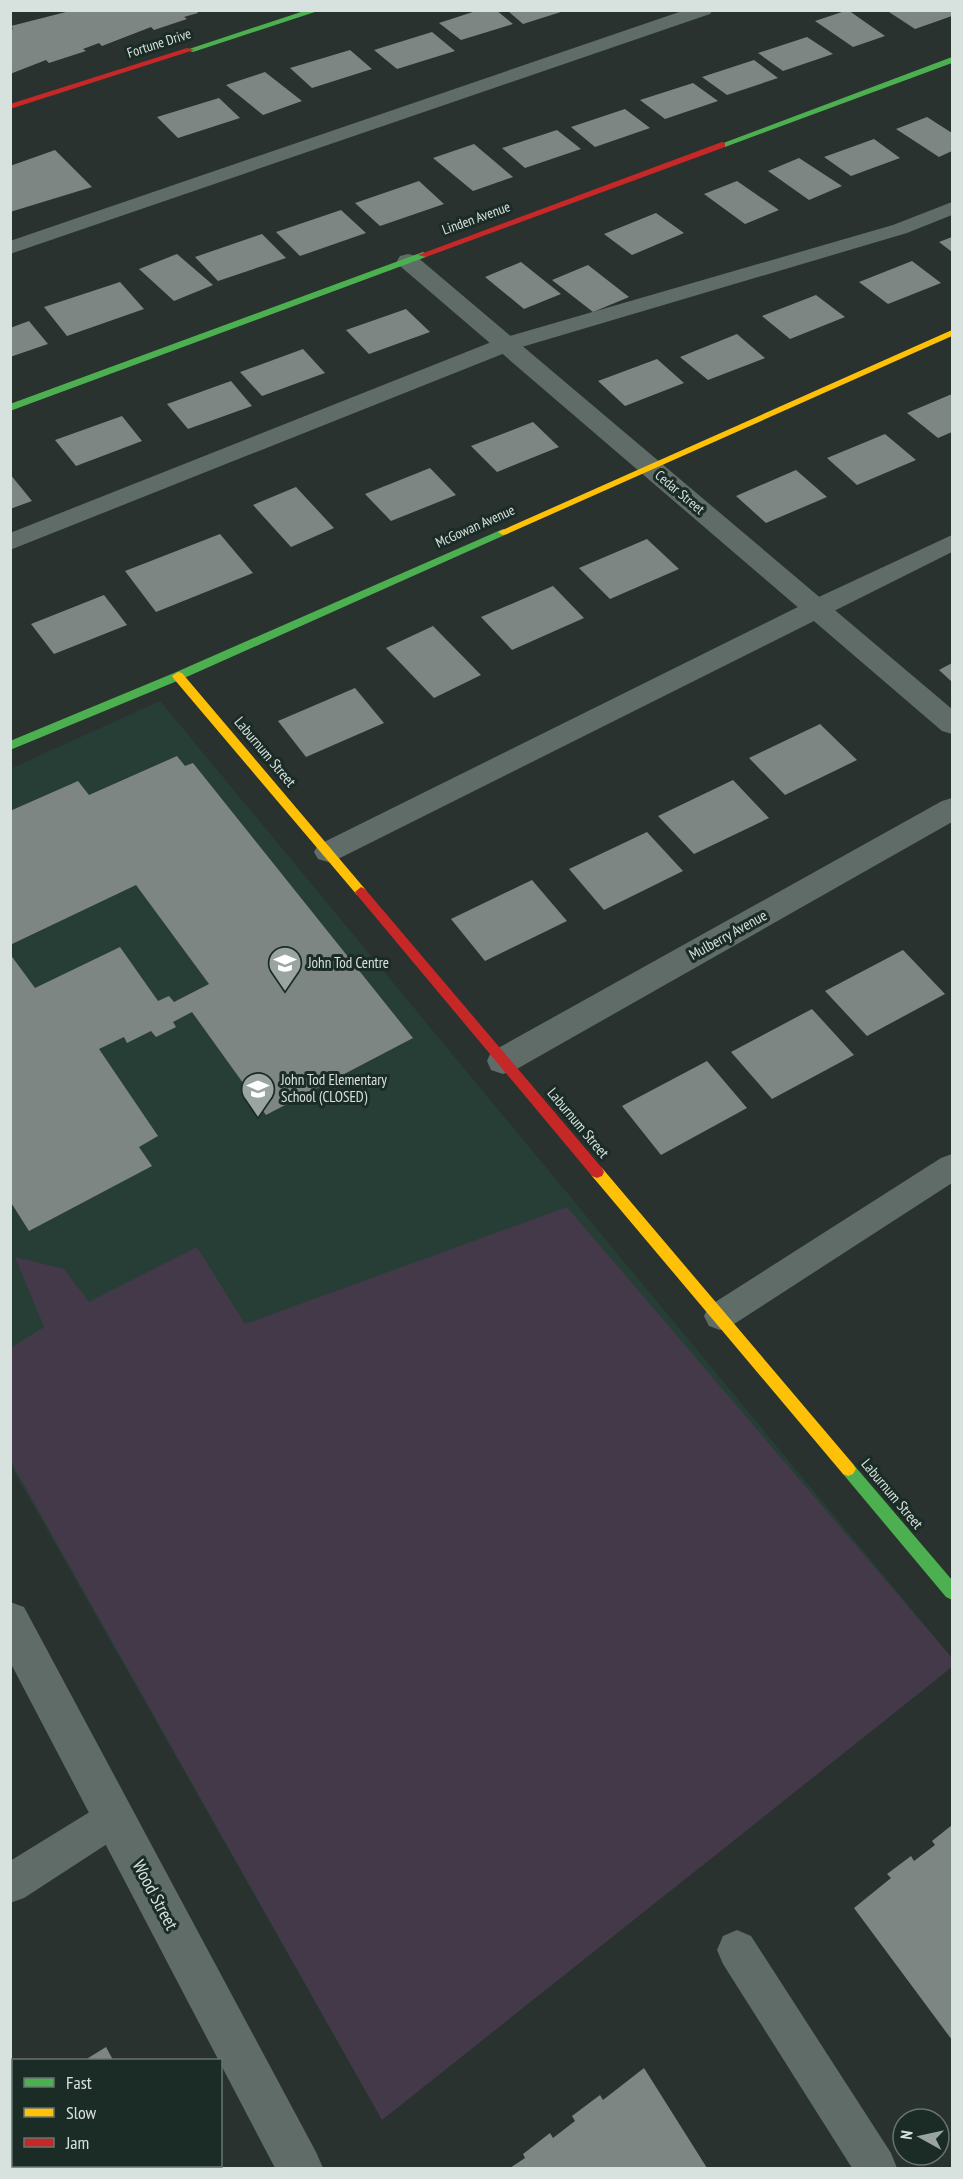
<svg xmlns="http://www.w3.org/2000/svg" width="963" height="2179" viewBox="0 0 963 2179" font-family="'PT Sans Narrow',sans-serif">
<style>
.built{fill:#273e36}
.green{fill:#433949}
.building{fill:#7e8683}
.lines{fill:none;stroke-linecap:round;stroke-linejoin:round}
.lane{fill:#5f6c67;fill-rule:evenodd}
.street{fill:#5f6c67;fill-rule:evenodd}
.fast{fill:#4caf50;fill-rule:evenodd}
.slow{fill:#ffc107;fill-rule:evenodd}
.jam{fill:#c62828;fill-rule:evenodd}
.labels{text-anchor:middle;stroke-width:6;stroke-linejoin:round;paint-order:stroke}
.far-street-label{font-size:14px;fill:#d7e1dd;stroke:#1b2c26}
.street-label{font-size:15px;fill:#d7e1dd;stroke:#1b2c26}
.poi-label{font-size:15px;fill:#d7e1dd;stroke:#1b2c26;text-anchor:start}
.near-street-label{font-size:18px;fill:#d7e1dd;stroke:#1b2c26}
</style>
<rect width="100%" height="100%" fill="#29322f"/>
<!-- built -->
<path class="built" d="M160,701L952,1658V1667L382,2120L11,1466L10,769Z"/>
<!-- green -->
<path class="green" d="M567,1207L952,1658V1667L382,2120L11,1462V1348L44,1327L15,1257L64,1269L89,1302L197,1247L245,1324Z"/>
<!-- building -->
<g class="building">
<path d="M64,10H196L198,13L184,17L187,19L154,30L151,27L102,46L99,43L83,49L86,51L49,63L46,60L10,74V30L13,29L11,26L66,12Z"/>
<path d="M479,10H496L513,24L461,40L439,23Z"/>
<path d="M507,10H564V11L523,24Z"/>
<path d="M848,10L885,36L853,47L815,21Z"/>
<path d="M892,10H952V16L915,29L889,12Z"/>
<path d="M432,32L455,51L397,69L374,50Z"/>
<path d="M807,37L833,54L783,71L758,53Z"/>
<path d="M350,50L372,69L312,88L290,68Z"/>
<path d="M754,60L778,78L727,95L702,77Z"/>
<path d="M265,72L302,101L263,115L226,85Z"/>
<path d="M693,83L718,101L665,119L640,100Z"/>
<path d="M219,98L240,118L178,138L157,117Z"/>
<path d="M625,109L650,128L595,147L571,127Z"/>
<path d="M927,117L952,133V151L939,157L896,129Z"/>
<path d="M557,130L581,149L525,168L502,148Z"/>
<path d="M874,139L900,158L851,176L824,157Z"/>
<path d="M474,144L513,177L473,191L433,158Z"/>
<path d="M55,150L92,187L10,212V166Z"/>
<path d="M799,158L842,186L809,200L768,171Z"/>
<path d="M419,181L444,204L380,226L355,203Z"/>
<path d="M737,181L779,210L745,224L704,194Z"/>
<path d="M341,210L366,233L300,256L276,232Z"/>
<path d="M656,213L684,233L632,255L604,234Z"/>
<path d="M262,234L286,258L218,281L195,257Z"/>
<path d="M952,237V252L939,242Z"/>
<path d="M177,254L213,285L174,301L139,269Z"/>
<path d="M912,261L941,283L888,304L859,282Z"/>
<path d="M521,262L561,294L524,309L485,277Z"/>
<path d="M588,265L629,297L593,312L552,280Z"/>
<path d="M120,282L144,309L67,336L44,307Z"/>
<path d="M816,295L845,317L790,339L762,316Z"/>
<path d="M406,309L430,332L369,354L346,330Z"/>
<path d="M29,321L48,344L10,357V328Z"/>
<path d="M737,334L765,358L708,380L680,357Z"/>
<path d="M303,349L325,373L262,396L240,372Z"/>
<path d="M657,359L684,383L625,406L598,381Z"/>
<path d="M231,381L252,406L188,429L167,404Z"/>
<path d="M952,394V432L938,438L907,413Z"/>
<path d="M122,416L142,441L76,466L55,440Z"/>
<path d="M533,422L559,447L497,472L471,446Z"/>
<path d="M885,434L916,460L857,485L827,458Z"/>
<path d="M430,468L456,495L391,521L365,494Z"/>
<path d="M796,470L827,497L766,523L736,496Z"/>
<path d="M10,474L32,501L10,509Z"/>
<path d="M296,487L334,528L291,547L253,505Z"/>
<path d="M220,534L253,573L156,612L125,571Z"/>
<path d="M647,539L679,569L610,599L579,568Z"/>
<path d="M553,586L584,618L512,650L481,617Z"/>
<path d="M104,595L127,625L54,654L31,624Z"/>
<path d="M433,626L481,675L434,698L386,648Z"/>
<path d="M952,663V682L939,670Z"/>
<path d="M355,688L384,723L306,757L278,721Z"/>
<path d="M820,724L857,760L785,795L749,758Z"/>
<path d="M177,756L185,766L193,763L413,1038L266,1115L192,1012L173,1022L176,1027L156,1037L151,1031L127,1043L124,1037L99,1049L158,1136L139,1147L152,1166L29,1231L10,1201V954L35,988L120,947L158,1001L169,996L174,1002L209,984L136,885L10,945V811L78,781L89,795Z"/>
<path d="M733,780L769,818L694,854L658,816Z"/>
<path d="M647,832L683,871L604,910L569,869Z"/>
<path d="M532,880L567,921L485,961L451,919Z"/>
<path d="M903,950L945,994L867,1036L825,991Z"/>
<path d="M812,1009L854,1055L772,1099L731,1052Z"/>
<path d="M707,1061L747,1108L661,1155L622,1106Z"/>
<path d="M952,1825V2040L854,1908L891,1878L887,1874L911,1856L914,1861L935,1845L932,1841Z"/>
<path d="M106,2047L113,2060H85Z"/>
<path d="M644,2068L707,2168H510L525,2158L523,2154L550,2133L553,2138L575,2121L572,2116L600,2095L603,2100Z"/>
<path d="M14,2107V2166H150L146,2168H10V2109Z"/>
</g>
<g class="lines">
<!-- lane -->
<g class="lane">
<path d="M685,10H713L710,14L10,254V241Z"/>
<path d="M952,202V215L907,233L515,349L10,550V533L499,339L893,225Z"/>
<path d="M952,535V552L338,859L328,862L318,859L314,852L318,845L808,602Z"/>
<path d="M952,1154V1183L731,1326L720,1330L709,1326L704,1316L709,1306L941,1158Z"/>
<path d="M114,1799L127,1805L133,1818L127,1831L24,1898L10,1903V1861L101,1805Z"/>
<path d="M737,1930L751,1936L891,2153L897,2168H852L723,1964L717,1950L723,1936Z"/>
</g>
<!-- street -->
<g class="street">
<path d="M408,254L416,256L952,709V734L942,731L400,266L397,261L400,256Z"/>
<path d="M952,798V822L515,1070L503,1074L491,1070L487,1061L491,1052L942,801Z"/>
<path d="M10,1602L24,1607L316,2152L323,2168H275L10,1662Z"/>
</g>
<!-- fast -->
<g class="fast">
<path d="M307,10H321L193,52L186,50Z"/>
<path d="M952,57V63L725,147L718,145Z"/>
<path d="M423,252L428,255L426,257L10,411V404Z"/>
<path d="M503,529L507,530V534L182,679L10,750V741L174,673Z"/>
<path d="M848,1462L853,1464L952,1580V1600L946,1597L843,1474L840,1469L843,1464Z"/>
</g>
<!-- slow -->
<g class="slow">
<path d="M952,330V336L507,534L503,535L498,532Z"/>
<path d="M178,672L182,673L365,889L367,892L365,895H357L174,679L172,676Z"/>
<path d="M597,1166L602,1168L853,1464L856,1469L853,1474L848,1476L843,1474L592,1176L590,1172L592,1168Z"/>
</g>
<!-- jam -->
<g class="jam">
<path d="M187,48L194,50L10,109V104Z"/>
<path d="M722,142L725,143V147L426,257L418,255Z"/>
<path d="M361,887L365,889L602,1168L604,1172L602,1176L597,1178L592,1176L357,895L355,892Z"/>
</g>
</g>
<!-- icons -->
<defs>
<g id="school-pin" transform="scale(1.725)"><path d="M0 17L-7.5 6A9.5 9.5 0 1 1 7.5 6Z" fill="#9aa4a0" stroke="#1b2c26"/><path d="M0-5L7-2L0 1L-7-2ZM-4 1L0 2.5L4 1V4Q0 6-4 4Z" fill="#fff"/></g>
</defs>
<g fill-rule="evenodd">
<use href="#school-pin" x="285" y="963"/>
<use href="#school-pin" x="258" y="1089"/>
</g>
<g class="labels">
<!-- far-street labels -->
<g class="far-street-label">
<text transform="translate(159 43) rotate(-18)" y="5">Fortune Drive</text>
<text transform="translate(476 218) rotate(-20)" y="5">Linden Avenue</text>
<text transform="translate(680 492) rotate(40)" y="5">Cedar Street</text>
<text transform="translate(475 526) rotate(-24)" y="5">McGowan Avenue</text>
</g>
<!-- street labels -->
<g class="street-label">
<text transform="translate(265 752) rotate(50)" y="5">Laburnum Street</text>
<text transform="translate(728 935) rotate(-29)" y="5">Mulberry Avenue</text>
<text transform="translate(578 1123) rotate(50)" y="5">Laburnum Street</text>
<text transform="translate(892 1494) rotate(50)" y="5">Laburnum Street</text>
</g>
<!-- poi labels -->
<g class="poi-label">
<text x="308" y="968">John Tod Centre</text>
<text x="281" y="1085">John Tod Elementary<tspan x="281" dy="17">School (CLOSED)</tspan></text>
</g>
<!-- near-street labels -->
<g class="near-street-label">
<text transform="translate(155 1895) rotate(62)" y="6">Wood Street</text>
</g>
</g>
<!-- border -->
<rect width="963" height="2179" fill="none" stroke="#d7e1dd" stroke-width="24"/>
<!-- legend -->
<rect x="12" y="2059" width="210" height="108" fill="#1b2c26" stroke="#66746f" stroke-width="1.5"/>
<rect x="24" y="2078" width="30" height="9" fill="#4caf50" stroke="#66746f" stroke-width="1.5"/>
<text x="66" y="2089" font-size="18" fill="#d7e1dd">Fast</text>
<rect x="24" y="2108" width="30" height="9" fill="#ffc107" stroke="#66746f" stroke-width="1.5"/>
<text x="66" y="2119" font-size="18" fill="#d7e1dd">Slow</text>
<rect x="24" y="2138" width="30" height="9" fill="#c62828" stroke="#66746f" stroke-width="1.5"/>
<text x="66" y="2149" font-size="18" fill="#d7e1dd">Jam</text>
<!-- north arrow -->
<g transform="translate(921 2137) rotate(278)"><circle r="28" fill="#1b2c26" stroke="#66746f" stroke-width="1.5"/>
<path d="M0-4.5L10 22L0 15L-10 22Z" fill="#9aa4a0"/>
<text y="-9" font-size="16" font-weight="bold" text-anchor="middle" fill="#d7e1dd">N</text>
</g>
</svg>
